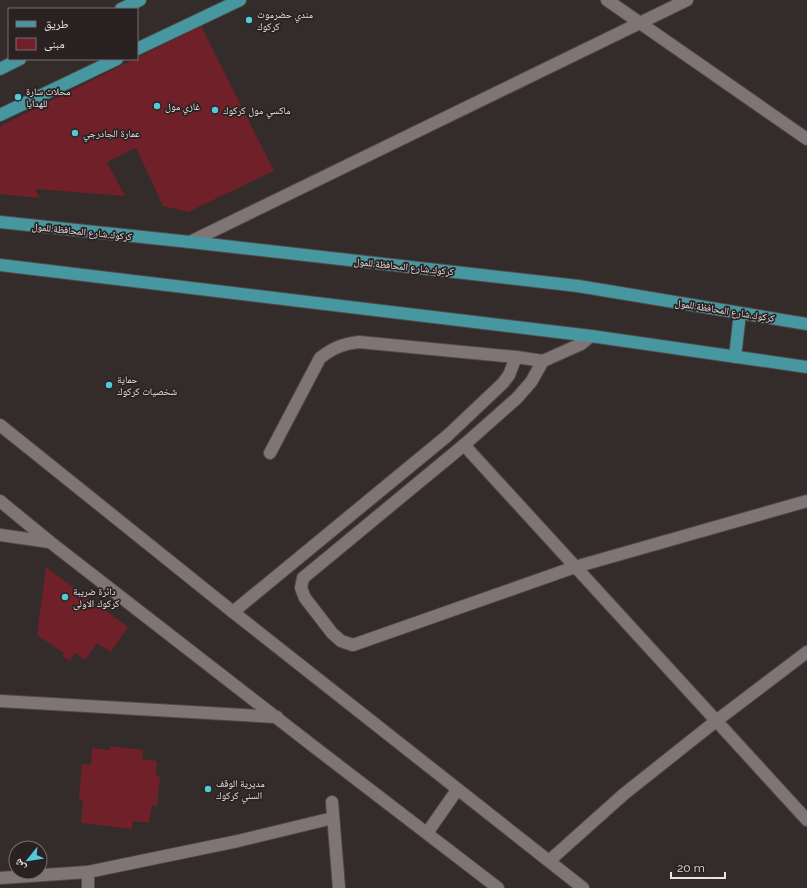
<svg xmlns="http://www.w3.org/2000/svg" width="807" height="888" viewBox="0 0 807 888" font-family="Raleway,'Noto Naskh Arabic',sans-serif">
<style>
.building{fill:#702029}
.lines{fill:none;stroke-linecap:round;stroke-linejoin:round}
.minor-casing{stroke:#514a4a;stroke-width:14}
.major-casing{stroke:#514a4a;stroke-width:14}
.minor{stroke:#807575;stroke-width:12}
.major{stroke:#4697a0;stroke-width:12}
.poi-dot{fill:#52cbd9;stroke:#2a2222;stroke-width:1.5}
.labels{text-anchor:middle;stroke-width:3.5;stroke-linejoin:round;paint-order:stroke}
.poi-label{font-size:10px;fill:#e9e3e3;stroke:#2a2222;text-anchor:start}
.street-label{font-size:10px;fill:#e9e3e3;stroke:#2a2222}
</style>
<rect width="100%" height="100%" fill="#342b2b"/>
<!-- building -->
<g class="building">
<path d="M201,26L274,171L188,212L163,206L136,148L107,162L125,196L35,189L40,198L0,194V126Z"/>
<path d="M46,567L128,627L111,652L97,643L85,660L75,653L70,661L62,656L64,653L37,635Z"/>
<path d="M110,746L143,750L142,759L157,761L156,775L160,776L157,806L152,805L149,823L133,821L132,829L81,823L83,800H79L82,764L91,765L92,748L110,750Z"/>
</g>
<g class="lines">
<!-- minor casing -->
<g class="minor-casing">
<g id="minor">
<path d="M607,0L807,139"/>
<path d="M190,242L687,0"/>
<path d="M543,361L531,382L517,398L464,445L303,578L301,588L305,598L332,633L341,641L353,645L575,567L807,501"/>
<path d="M0,425L233,612L583,888"/>
<path d="M464,445L807,820"/>
<path d="M270,453L320,358C333,348 342,344 359,342L516,357L543,361L581,344L591,336"/>
<path d="M0,501L50,542L313,746L498,888"/>
<path d="M0,535L50,542"/>
<path d="M233,612L447,436L503,383L509,375L516,357"/>
<path d="M0,701L277,717"/>
<path d="M332,802L339,888"/>
<path d="M427,833L457,790"/>
<path d="M549,861L624,794L716,721L807,652"/>
<path d="M0,878L88,872L238,841L333,818"/>
<path d="M88,888V872"/>
</g>
</g>
<!-- major casing -->
<g class="major-casing">
<g id="major">
<path d="M121,9L140,0"/>
<path d="M137,49L240,0"/>
<path d="M0,69L20,59"/>
<path d="M0,115L117,59"/>
<path d="M0,222L190,242L578,286L807,324"/>
<path d="M0,265L591,336L807,367"/>
<path d="M735,357L740,313"/>
</g>
</g>
<!-- minor -->
<use href="#minor" class="minor"/>
<!-- major -->
<use href="#major" class="major"/>
</g>
<!-- markers -->
<g class="poi-dot">
<circle cx="249" cy="20" r="4"/>
<circle cx="18" cy="97" r="4"/>
<circle cx="157" cy="106" r="4"/>
<circle cx="215" cy="110" r="4"/>
<circle cx="75" cy="133" r="4"/>
<circle cx="109" cy="385" r="4"/>
<circle cx="65" cy="597" r="4"/>
<circle cx="208" cy="789" r="4"/>
</g>
<g class="labels">
<!-- poi labels -->
<g class="poi-label">
<text x="257" y="18">مندي حضرموت<tspan x="257" dy="12">كركوك</tspan></text>
<text x="26" y="95">محلات سارة<tspan x="26" dy="12">للهدايا</tspan></text>
<text x="165" y="110">غازي مول</text>
<text x="223" y="114">ماكسي مول كركوك</text>
<text x="83" y="137">عمارة الجادرجي</text>
<text x="117" y="383">حماية<tspan x="117" dy="12">شخصيات كركوك</tspan></text>
<text x="73" y="595">دائرة ضريبة<tspan x="73" dy="12">كركوك الاولى</tspan></text>
<text x="216" y="787">مديرية الوقف<tspan x="216" dy="12">السني كركوك</tspan></text>
</g>
<!-- street labels -->
<g class="street-label">
<text transform="translate(82 231) rotate(6)" y="4">كركوك,شارع المحافظة,للمول</text>
<text transform="translate(404 266) rotate(6)" y="4">كركوك,شارع المحافظة,للمول</text>
<text transform="translate(725 310) rotate(9)" y="4">كركوك,شارع المحافظة,للمول</text>
</g>
</g>
<!-- legend -->
<rect x="8" y="8" width="130" height="52" fill="#2a2222" stroke="#766f6f"/>
<rect x="16" y="21" width="20" height="6" fill="#4697a0" stroke="#766f6f"/>
<text x="44" y="28" font-size="12" fill="#e9e3e3">طريق</text>
<rect x="16" y="38" width="20" height="12" fill="#702029" stroke="#766f6f"/>
<text x="44" y="48" font-size="12" fill="#e9e3e3">مبنى</text>
<!-- north arrow -->
<g transform="translate(28 860) rotate(240)"><circle r="19" fill="#2a2222" stroke="#766f6f"/>
<path d="M0-3L7 15L0 10L-7 15Z" fill="#52cbd9"/>
<text y="-6" font-size="11" font-weight="bold" text-anchor="middle" fill="#e9e3e3">ش</text>
</g>
<!-- scale -->
<path d="M671 872v6h54v-6" fill="none" stroke="#e9e3e3" stroke-width="2"/>
<text x="677" y="872" font-size="12" fill="#e9e3e3" stroke="#2a2222" stroke-width="3" paint-order="stroke">20 m</text>
</svg>
